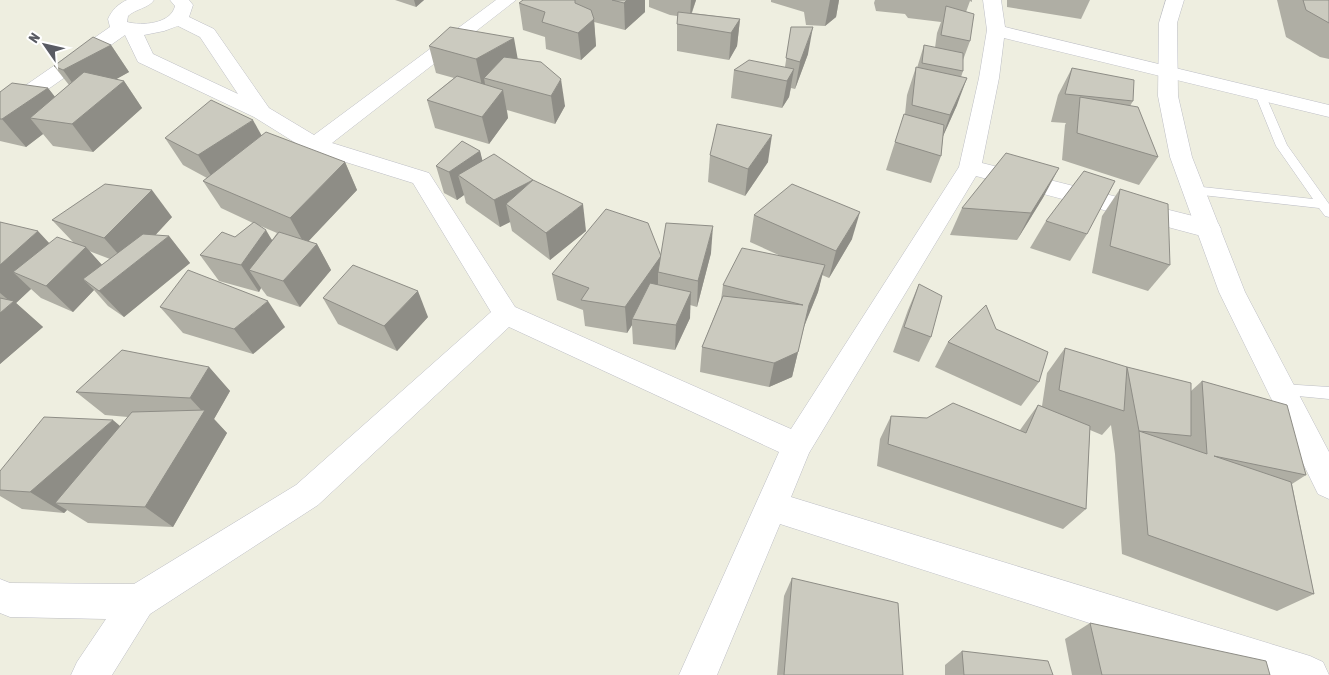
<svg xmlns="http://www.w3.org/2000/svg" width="1329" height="675" viewBox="0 0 1329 675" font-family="'Asap Condensed',sans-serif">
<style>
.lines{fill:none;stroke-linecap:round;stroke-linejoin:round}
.service-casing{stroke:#bdbec5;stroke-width:1}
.minor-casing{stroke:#bdbec5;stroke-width:1}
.tertiary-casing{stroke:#bdbec5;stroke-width:1}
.service{fill:#fff;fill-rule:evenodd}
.minor{fill:#fff;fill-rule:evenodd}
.tertiary{fill:#fff;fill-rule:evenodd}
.wall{fill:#afaea4;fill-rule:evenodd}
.shaded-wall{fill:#8e8d86}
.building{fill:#cbcabf;stroke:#8e8d86}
</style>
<rect width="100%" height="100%" fill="#eeeee0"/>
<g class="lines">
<!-- service casing -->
<g class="service-casing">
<g id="service">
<path d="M1260,91L1265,94L1287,145L1329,204V217L1325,216L1319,208L1193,194L1187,190L1193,186L1313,199L1276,146L1255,94Z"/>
<path d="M1282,384L1329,387V399L1277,394L1275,390L1277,386Z"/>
</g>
</g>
<!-- minor casing -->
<g class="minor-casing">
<path id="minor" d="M127,0H154C149,8 135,9 128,16L127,22C142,26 171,24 175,6L170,0H189L193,5L189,17L214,29L269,108L314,135L496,0H516L332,143L429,173L515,307L791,429L959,167L979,78L987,30L983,0H1001L1005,27L1329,105V117L1004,38L999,78L982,163L1209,220L1218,223L1221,229L1218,235L1209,238L976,176L809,453L791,497L1310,656L1323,662L1329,675H1252L780,524L717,675H679L779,452L509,327L318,505L150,614L112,675H71L77,662L106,619L10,617L0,613V579L10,583L134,584L296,485L491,312L413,183L307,150L254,117L138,62L125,35L7,118L0,119V103L110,27L108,19C112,10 118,4 127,0ZM178,26L200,37L238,94L153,54L144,35L164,31Z"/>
</g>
<!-- tertiary casing -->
<g class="tertiary-casing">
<path id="tertiary" d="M1166,0H1184L1177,23L1178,96L1192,157L1245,292L1329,452V499L1318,494L1219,292L1170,157L1158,96L1159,23Z"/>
</g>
<!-- service -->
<use href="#service" class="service"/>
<!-- minor -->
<use href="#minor" class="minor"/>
<!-- tertiary -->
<use href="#tertiary" class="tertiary"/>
</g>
<!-- wall -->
<g class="wall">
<path d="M395,0H424L416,7Z"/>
<path d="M523,0H645V12L625,30L594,22L596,46L581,60L546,49L545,37L523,30L519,3Z"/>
<path d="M649,0H696L692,13L740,19L737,46L729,60L677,51V16L670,15L649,7Z"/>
<path d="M771,0H839L836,17L825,26L806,25L804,12L771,2Z"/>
<path d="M875,0H972V2L970,1L966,12L970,41L963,60V71L961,77L957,105L943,136L941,156L931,183L886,170L895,142L905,114L907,95L916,67L917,68L924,45L935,48L937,33L941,22L908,18L905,14L876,11L874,3Z"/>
<path d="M1007,0H1090L1081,19L1007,7Z"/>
<path d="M1277,0H1329V59L1320,57L1286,37Z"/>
<path d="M791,27L808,54L795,89L791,88L789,97L782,108L731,98L734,70L785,67Z"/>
<path d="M111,45L129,72L116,79L124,81L142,108L93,152L53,146L43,134L26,147L0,141V92L48,88L55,97L69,85L54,66Z"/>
<path d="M429,46L518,59L565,106L555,124L507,110L508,118L489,144L435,128L427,100L454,78L436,73Z"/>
<path d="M1072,68L1133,101L1130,106L1158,157L1139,185L1062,160L1065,125L1066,123L1051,122L1058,95Z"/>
<path d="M262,135L345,162L357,190L308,241L317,244L331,270L300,307L267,296L261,288L259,292L219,281L200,255L235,237L253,223L221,208L203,181L207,178L183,165L165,138ZM256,224L277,233L272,240Z"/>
<path d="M480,151L482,161L586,231L550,260L512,231L510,222L500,227L466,203L464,195L457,200L444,193L436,166Z"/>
<path d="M710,155L768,162L745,196L708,182Z"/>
<path d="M1120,189L1170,265L1148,291L1092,273L1102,216Z"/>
<path d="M1044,196L1017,240L950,235L962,208Z"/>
<path d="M754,215L852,239L829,278L822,275L818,292L804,327L792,377L769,387L700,372L702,347L721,300L723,285L783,257L750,242Z"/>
<path d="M172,217L155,235L169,236L190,263L124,317L108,306L94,290L73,312L41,298L31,289L16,303L43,327L0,364V222L49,243L73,242L52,220ZM89,251L110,259L102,265Z"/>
<path d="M1046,221L1087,234L1070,261L1030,248Z"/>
<path d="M711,253L697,307L690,305V318L675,350L633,344L632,325L627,333L585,326L583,310L557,300L552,274L661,256Z"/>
<path d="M919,284L931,337L919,362L893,352L908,310Z"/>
<path d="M323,298L428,317L397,351L338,324Z"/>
<path d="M160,307L285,327L253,354L183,333Z"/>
<path d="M996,329L1039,382L1021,406L935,367L948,342Z"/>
<path d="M1065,348L1191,391L1202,381L1306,475L1292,484L1314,594L1277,611L1122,554L1115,454L1111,425L1102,435L1090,430L1086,509L1063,529L877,466L880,439L891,416L1020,430L1038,405L1042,406L1047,373Z"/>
<path d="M209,367L230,391L214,419L227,433L173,527L88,523L67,510L64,513L22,509L0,496V471L120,426L128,417L105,415L76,392Z"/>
<path d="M792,578L903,675H777L784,596Z"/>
<path d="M1090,623L1270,675H1072L1065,639Z"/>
<path d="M962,651L1053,675H945V665Z"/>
</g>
<!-- shaded-wall -->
<g class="shaded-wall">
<path d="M414,0H424L416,7Z"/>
<path d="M627,0H645V12L625,30L624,3Z"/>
<path d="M691,0H696L690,17Z"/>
<path d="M830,0H839L836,17L825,26Z"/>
<path d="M594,19L596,46L581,60L578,33Z"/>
<path d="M740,19L737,46L729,60L731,33Z"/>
<path d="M813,27L808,54L795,89L800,62Z"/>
<path d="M514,38L519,66L484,78L485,84L482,86L476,59Z"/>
<path d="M111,45L129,72L83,98L63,70Z"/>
<path d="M794,69L789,97L782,108L787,81Z"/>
<path d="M967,78L957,105L940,143L950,115Z"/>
<path d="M561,79L565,106L555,124L551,96Z"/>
<path d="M124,81L142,108L93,152L72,124Z"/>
<path d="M48,88L69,115L30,118L43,134L26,147L2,119Z"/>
<path d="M503,90L508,118L489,144L482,117Z"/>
<path d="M253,120L268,147L215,182L198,155Z"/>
<path d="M772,135L768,162L745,196L748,169Z"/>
<path d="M480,151L487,178L458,175L464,195L457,200L449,172Z"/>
<path d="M345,162L357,190L305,245L290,218Z"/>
<path d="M1059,168L1044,196L1017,240L1031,213Z"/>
<path d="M533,180L506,204L510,222L500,227L494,200Z"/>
<path d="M152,190L172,217L128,265L104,238Z"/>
<path d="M583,204L586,231L550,260L546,233Z"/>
<path d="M860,212L852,239L829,278L836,251Z"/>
<path d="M713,226L711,253L697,307L698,281Z"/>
<path d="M266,230L282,257L249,270L261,288L259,292L241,265Z"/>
<path d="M38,231L63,258L13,272L31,289L16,303L43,327L0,364V313L12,303L0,293V265Z"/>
<path d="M169,236L190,263L124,317L99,291Z"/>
<path d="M317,244L331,270L300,307L283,281Z"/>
<path d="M86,247L110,274L83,279L94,290L73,312L46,286Z"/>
<path d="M661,256L658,272V287L632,319V325L627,333L625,307Z"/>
<path d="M825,265L818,292L802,331L809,305Z"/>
<path d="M418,291L428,317L397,351L384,326Z"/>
<path d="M691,292L690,318L675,350L676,325Z"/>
<path d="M268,301L285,327L253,354L234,329Z"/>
<path d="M798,352L792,377L769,387L774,363Z"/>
<path d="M209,367L230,391L214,419L227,433L173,527L145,507L203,412L190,398Z"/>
<path d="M113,420L140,443L55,503L67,510L64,513L30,492Z"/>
</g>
<!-- building -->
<g class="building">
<path d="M523,0H575V3L591,10L594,19L578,33L542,22L545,12L519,3Z"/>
<path d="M612,0H627L624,3Z"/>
<path d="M1303,0H1329V23L1306,10Z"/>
<path d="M946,6L974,14L970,41L941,35Z"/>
<path d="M678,12L740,19L731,33L677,24Z"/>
<path d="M450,27L514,38L476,59L429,46Z"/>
<path d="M791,27H813L800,62L786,58Z"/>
<path d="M93,37L111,45L63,70L54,66Z"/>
<path d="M924,45L963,53V71L922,63Z"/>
<path d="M504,57L541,62L561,79L551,96L484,78Z"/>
<path d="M749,60L794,69L787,81L734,70Z"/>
<path d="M916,67L967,78L950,115L912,105Z"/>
<path d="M1072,68L1134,80L1133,101L1065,94Z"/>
<path d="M84,72L124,81L72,124L30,118Z"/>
<path d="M457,76L503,90L482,117L427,100Z"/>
<path d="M12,83L48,88L2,119H0V92Z"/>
<path d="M1080,97L1138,107L1158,157L1077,133Z"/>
<path d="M211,100L253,120L198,155L165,138Z"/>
<path d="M904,114L944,125L941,156L895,142Z"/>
<path d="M717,124L772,135L748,169L710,155Z"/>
<path d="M266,132L345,162L290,218L203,181Z"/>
<path d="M462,141L480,151L449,172L436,166Z"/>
<path d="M1006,153L1059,168L1031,213L962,208Z"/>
<path d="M494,154L533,180L494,200L458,175Z"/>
<path d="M1084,171L1115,181L1087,234L1046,221Z"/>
<path d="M533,180L583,204L546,233L506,204Z"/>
<path d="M105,184L152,190L104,238L52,220Z"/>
<path d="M792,184L860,212L836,251L754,215Z"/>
<path d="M1120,189L1168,204L1170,265L1110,246Z"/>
<path d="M606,209L648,223L661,256L625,307L581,300L589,288L552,274Z"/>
<path d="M0,222L38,231L0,265Z"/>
<path d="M254,222L266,230L241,265L200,255L222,232L235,237Z"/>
<path d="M666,223L713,226L698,281L658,272Z"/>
<path d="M279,232L317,244L283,281L249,270Z"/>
<path d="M143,234L169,236L99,291L83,279Z"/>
<path d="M57,237L86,247L46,286L13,272Z"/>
<path d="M742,248L825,265L809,305L798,352L774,363L702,347L723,296L803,305L723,285Z"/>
<path d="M353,265L418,291L384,326L323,298Z"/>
<path d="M188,270L268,301L234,329L160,307Z"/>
<path d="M650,283L691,292L676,325L632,319Z"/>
<path d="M919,284L942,296L931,337L904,327Z"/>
<path d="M0,298L14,301L0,313Z"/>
<path d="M986,305L996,329L1048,352L1039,382L948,342Z"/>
<path d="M1065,348L1127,367L1124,411L1059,390Z"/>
<path d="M122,350L209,367L190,398L76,392Z"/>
<path d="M1127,367L1191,383V436L1139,431Z"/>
<path d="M1202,381L1287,405L1306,475L1214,456L1291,482L1314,594L1148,535L1139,431L1207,454Z"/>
<path d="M953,403L1026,433L1038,405L1090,426L1086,509L888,444L891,416L927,418Z"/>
<path d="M205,410L145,507L55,503L132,412Z"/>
<path d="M44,417L113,420L30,492L0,490V471Z"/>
<path d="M792,578L898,603L903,675H784Z"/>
<path d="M1090,623L1266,661L1270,675H1102Z"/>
<path d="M962,651L1048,661L1053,675H964Z"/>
</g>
<!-- north arrow -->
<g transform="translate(45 45) rotate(304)" stroke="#ffffff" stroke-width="4" paint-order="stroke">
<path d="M0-4L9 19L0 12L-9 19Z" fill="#595b63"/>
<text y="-8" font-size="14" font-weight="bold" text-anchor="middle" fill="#595b63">N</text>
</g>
</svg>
